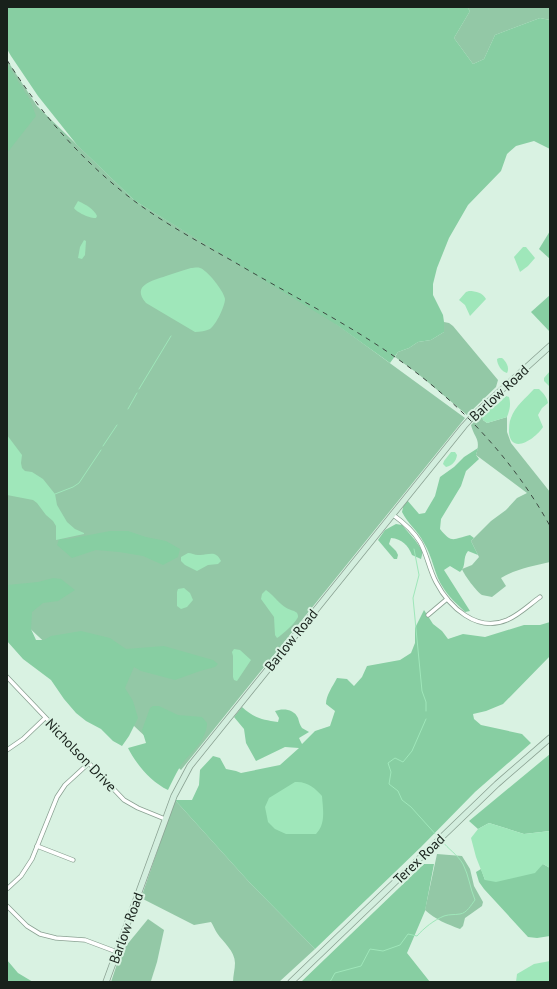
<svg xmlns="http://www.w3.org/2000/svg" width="557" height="989" viewBox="0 0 557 989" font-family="'PT Sans',sans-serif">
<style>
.green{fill:#93c8a6}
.forest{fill:#87cea2}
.water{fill:#9fe7ba}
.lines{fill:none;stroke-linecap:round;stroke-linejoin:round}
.stream{stroke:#9fe7ba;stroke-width:1}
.street-casing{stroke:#8aa192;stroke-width:5}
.secondary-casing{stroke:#8aa192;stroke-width:7}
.street{stroke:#fff;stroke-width:3.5}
.secondary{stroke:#d3eede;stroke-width:5.5}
.rail{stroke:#3d4a42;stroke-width:1;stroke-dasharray:5 5;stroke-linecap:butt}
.labels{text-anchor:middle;stroke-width:4;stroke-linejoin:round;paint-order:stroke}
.street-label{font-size:14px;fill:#18211b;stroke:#d9f2e2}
</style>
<rect width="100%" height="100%" fill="#d9f2e2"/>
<!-- green -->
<g class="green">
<path d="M467,7H550V20L540,18L495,35L484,59L473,64L454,38L470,11Z"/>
<path d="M7,60L37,106L135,201L262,278L313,307L465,418L181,770L7,607Z"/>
<path d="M444,322L449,323L453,326L498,380L496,387L467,415L417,373L395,357L398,352L409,348L418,342L431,340L444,332Z"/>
<path d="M482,414L483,420L487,423L507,417V432L511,443L550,492V562C533,566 516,569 501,578L506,586L492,597C489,596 485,596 482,595C477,592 464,575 462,569L472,565L479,557L471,541L491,521L506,510L517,498L527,493L476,455C481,438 475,440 471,425Z"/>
<path d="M175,800L250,883L315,949L279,982H233C233,976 235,969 235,963C235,951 223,942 217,933C215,930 213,925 211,922L194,925L141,898Z"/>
<path d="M437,854L462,856L470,869L474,886L483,902L482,906L465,918L463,926L460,929C447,924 436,920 425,910Z"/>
<path d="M148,919L164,930L157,962L151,981L150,982H111L121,952Z"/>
</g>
<!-- forest -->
<g class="forest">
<path d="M7,7H467L470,11L454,38L473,64L484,59L495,35L540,18L550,20V149L534,141L516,146L507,154L501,171L468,205L449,238L437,268L433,284V295L443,315L444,322V332L431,340L418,342L409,348L398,352L390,363L337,325L135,201L77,145L38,96L11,56L7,49Z"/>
<path d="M7,64L30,100L36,116L7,153Z"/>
<path d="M550,231V259L539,249Z"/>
<path d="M550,295V332L531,312Z"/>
<path d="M478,448L476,455L479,459L466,471L461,486L441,519L440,529C452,544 453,539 470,535L474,538L471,541L478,555L468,551C462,558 467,566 460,572L450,566L444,570L470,611L465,612C458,605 449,597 444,589C434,575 433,557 424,543C418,531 408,524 402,512L404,503L407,500L419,514L425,513L435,496L440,477L454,467L464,457Z"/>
<path d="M396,524L402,525L415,540L422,550V555L421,559L412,555C408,545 402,539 391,538L389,544L396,551L398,555L397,559H394L378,540L385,530Z"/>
<path d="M110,531H128L146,537L166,541L180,549L178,557L163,565L143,556L119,552L96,550L72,558L57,545L59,539H68Z"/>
<path d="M53,578L61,579L75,590L58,601L43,603L32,612L31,629L36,640H44L51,636L81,631L110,638L126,649L164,646L213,660L218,664L215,667L200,671L175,680L141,671L134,667L125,688L133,701L138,718L129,736L122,746L113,741L101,729L86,721L76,713L64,699L51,680L23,659L7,641V585L38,582Z"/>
<path d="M424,610L433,624L442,631L448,639L463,634L485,637L524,625H540L550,622V656L503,704L486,711L473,714L474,719L481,725L522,734L531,743L475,792L421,847L315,949L250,883L175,800H192L199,785L200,770L213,756L220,758L226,769L236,771L241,773L280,765L299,748L285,747L256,761L246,743L244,729L234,717L242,707C254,718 262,720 278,722L279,718L275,711C283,708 294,709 298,718C299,722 300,725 302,728L309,732L299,738L302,744L315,731L330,726L335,711L326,704C326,695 333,686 337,678L347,679L354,686L362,677L367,666L400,660L411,653L415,643V628Z"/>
<path d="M153,706H159L178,715L202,717L207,723C207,740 191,752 181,765C176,773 172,782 168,790C151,782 136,764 128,748L146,743L142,730L150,708Z"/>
<path d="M550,754V831L524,834L489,823L478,829L469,821Z"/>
<path d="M424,864H434L425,911L407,953L430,982H301Z"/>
<path d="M543,864L550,868V936L537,938L528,937L484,889L479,882L476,872L481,869L485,880Z"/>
<path d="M7,960L18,973L33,982H7Z"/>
</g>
<!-- water -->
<g class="water">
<path d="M78,201C85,204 94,209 97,216L96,218C91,219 76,212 74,208Z"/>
<path d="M84,240L86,241L85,255L82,259L78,258L80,247Z"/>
<path d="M523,247H526L535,258L528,266L520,272L514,257Z"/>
<path d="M191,268C193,268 198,267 200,268C207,270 224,291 225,299C225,306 216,325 210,329C206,331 200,332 195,332L146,303C131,285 152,281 166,276C174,273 182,271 191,268Z"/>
<path d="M469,291C476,291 483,293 486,299L470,316L465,305L459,300L466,292Z"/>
<path d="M499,358H502C506,361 510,368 507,373C502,372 497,365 497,359Z"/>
<path d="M550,371V387L544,381V378Z"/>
<path d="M534,389H539C543,393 547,397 548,403L542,408L538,415L543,427C537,437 512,456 509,433C509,428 509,422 511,418C515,406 526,398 534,389Z"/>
<path d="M506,396L509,397C511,404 510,409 507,417L487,423L483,420L482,414L489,410L491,407L498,404Z"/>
<path d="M7,435L22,455L21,463L22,468L25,471L32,472L43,479L55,494L57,505L67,522L75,529L84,533V534L56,540V526L53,521L46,515L37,503L33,500L7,495Z"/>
<path d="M451,452H455L457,455C456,461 453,465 446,467L443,464L444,461Z"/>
<path d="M188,553C191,553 195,555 198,555C208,556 215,549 221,561L218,564L208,565L197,571L185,565L181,561V557Z"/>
<path d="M184,588L190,593L193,600L187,607L181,609L177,606V592L178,589Z"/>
<path d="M266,590C275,596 281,607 291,610C294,611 298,612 298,616C299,620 281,636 277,638L275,635L274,617L261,599L262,594Z"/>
<path d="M234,649L240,650L251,660L237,681L234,680L233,677V656L232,652Z"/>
<path d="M295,782C307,781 315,788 322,796C323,810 326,824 316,834H286L275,829L268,822L265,807L269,798Z"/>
<path d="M489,823L524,834L550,831V868L543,864L535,873L496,882L485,880L476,857L471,838L478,829Z"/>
<path d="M550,961V982H516L517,974L534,964Z"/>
</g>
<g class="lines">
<!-- stream -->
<g class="stream">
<path d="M139,389L171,336"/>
<path d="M128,409L137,393"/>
<path d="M103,446L117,425"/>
<path d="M55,494L73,487L79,483L101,450"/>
<path d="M414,549L419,575L413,598L422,691L426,702V711"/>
<path d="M426,719L412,751L403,762L395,758L388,763L391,772L389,784L398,791L402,800L411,807L438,837"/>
<path d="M330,982L335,973L361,966L370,949L383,951L400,945L408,934L417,936C424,928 434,920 444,916C450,914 454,915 460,914C467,913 471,905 475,900C470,888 469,876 463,864C458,855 448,849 442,841"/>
</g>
<!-- street casing -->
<g class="street-casing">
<g id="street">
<path d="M392,514C403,522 413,530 420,542C427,554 429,569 436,582C449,607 477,633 507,620C519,615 529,605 540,597"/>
<path d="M428,615L447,599"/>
<path d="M7,677L124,800L138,808L165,819"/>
<path d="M7,750L23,739L45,718"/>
<path d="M37,846L73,860"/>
<path d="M7,889L21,876L32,859L57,797L65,785L89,763"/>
<path d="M7,906L27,926L40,934L56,938L85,940L117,952"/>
</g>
</g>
<!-- secondary casing -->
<g class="secondary-casing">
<g id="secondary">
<path d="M106,982L174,796L190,766L464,426L476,413L550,346"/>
<path d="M291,982L497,784L550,738"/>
</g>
</g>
<!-- street -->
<use href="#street" class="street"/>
<!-- secondary -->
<use href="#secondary" class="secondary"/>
<!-- rail -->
<path class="rail" d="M7,60C41,114 82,161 133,200C165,224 201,243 236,263C290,295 351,325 402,362C462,405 514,461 550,526"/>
</g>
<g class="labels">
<!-- street labels -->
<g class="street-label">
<text transform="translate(499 393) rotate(-43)" y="5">Barlow Road</text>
<text transform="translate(291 640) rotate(-51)" y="5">Barlow Road</text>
<text transform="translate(81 755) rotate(46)" y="5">Nicholson Drive</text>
<text transform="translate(419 859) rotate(-44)" y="5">Terex Road</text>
<text transform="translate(126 928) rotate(-70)" y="5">Barlow Road</text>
</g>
</g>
<!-- border -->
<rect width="557" height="989" fill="none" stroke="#18211b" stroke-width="16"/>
</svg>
